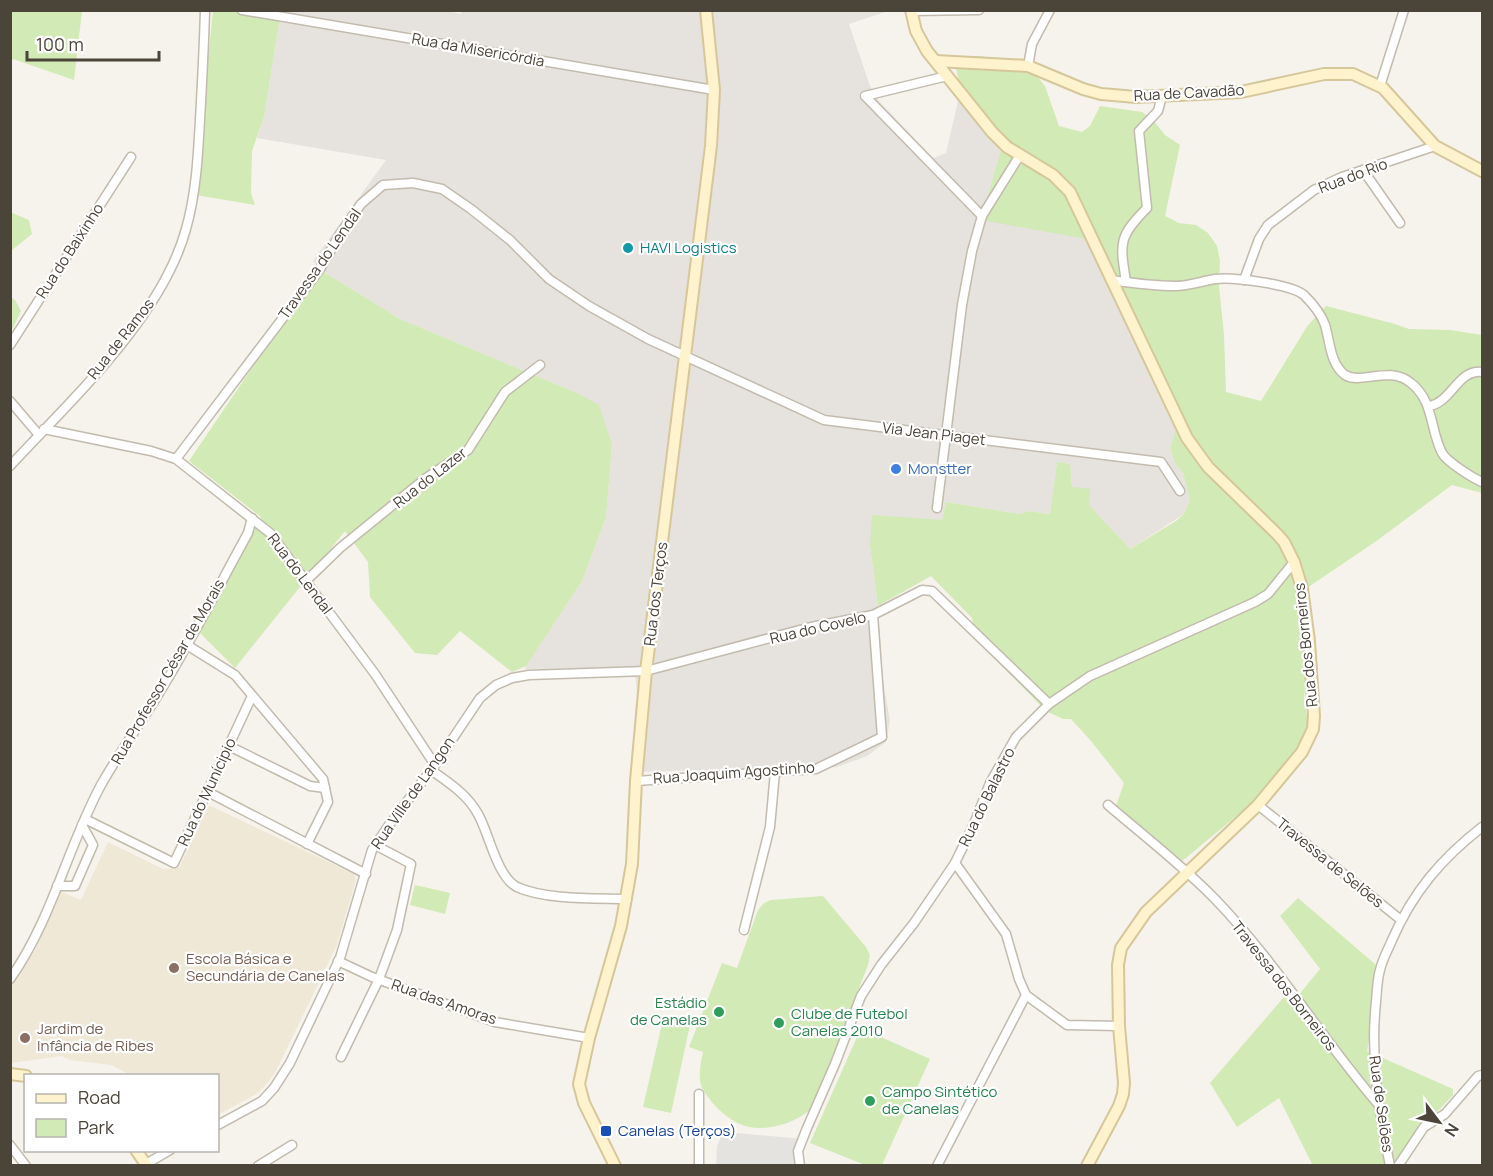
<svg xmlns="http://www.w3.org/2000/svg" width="1493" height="1176" viewBox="0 0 1493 1176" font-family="Manrope,sans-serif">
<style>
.industrial{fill:#e6e2dd}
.education{fill:#efe8d6}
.green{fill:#d2eab5}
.parking{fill:#e5e3e0}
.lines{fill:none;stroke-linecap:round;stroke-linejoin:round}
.street-casing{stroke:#c2bbae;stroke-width:11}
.secondary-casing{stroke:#d6c79b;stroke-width:14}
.street{stroke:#fff;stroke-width:8}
.secondary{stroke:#fff3cd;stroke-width:10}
.culture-dot{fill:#0f9aa8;stroke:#fff;stroke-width:2}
.shop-dot{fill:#3f7fe0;stroke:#fff;stroke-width:2}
.education-dot{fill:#8d6e63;stroke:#fff;stroke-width:2}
.leisure-dot{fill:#2e9e5b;stroke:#fff;stroke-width:2}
.transit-dot{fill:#1a4fb4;stroke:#fff;stroke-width:2}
.labels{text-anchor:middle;stroke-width:4.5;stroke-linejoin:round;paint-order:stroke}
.street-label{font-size:15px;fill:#4b4439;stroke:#fff}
.culture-label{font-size:15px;fill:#0d838f;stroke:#fff;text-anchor:start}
.shop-label{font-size:15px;fill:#366cbe;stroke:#fff;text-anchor:start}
.education-label{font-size:15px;fill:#785e54;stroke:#fff;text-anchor:start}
.leisure-label{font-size:15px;fill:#27864d;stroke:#fff;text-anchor:start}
.transit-label{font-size:15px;fill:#164399;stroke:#fff;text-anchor:start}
</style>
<rect width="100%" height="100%" fill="#f6f3ec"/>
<!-- industrial -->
<path class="industrial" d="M441,10L461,14V10L888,11L849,24L870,86L879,101L933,158L946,153L959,97L1002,147L1060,233L1097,241L1180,415L1170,448L1175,463L1183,473L1190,500L1184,514L1130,549L1072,487L1070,464L1057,462L1050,514L1028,511L1020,514L946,502L942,520H927L870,546L878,606L883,680L890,721L886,742L867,756L837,767L630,772L637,692L634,665L629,668L525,669L526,665L582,581L606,517L612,445L577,393L400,319L319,269L313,261L386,160L257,138L264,117L281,11Z"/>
<!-- education -->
<path class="education" d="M211,806L354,874L356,880L337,945L277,1069L269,1081L258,1093L218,1115V1076L131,1075L111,1065L70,1060L62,1056L11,1063V986L35,950L60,891L81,900L108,842L163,869L179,868L208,807Z"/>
<!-- green -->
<g class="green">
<path d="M11,10L82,11L74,80L13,59L11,63Z"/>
<path d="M213,11H281L264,117L252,151L251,193L255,205L196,195L202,163L204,99Z"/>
<path d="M982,56L1032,70L1045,86L1059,126L1082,132L1090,126L1100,106L1142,112L1152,119L1165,135L1180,145L1165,216L1179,223L1196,225L1208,233L1217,246L1220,261L1219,286L1224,335L1226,392L1261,401L1308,325L1326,306L1395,324L1409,329L1450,330L1482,335V493L1452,485L1375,542L1301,592L1306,676L1304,699L1308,723L1297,751L1269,789L1181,862L1116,806L1124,783L1091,741L1071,719H1063L1046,711L996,660L975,634L972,618L931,576L878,606L870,546L872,515L942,520L946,502L1020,514L1028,511L1050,514L1057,462L1070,464L1072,487L1090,489L1089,505L1130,549L1176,521L1184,514L1190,500L1183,473L1175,463L1170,448L1180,415L1097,241L981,220L1002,147L959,84L956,67L962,57Z"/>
<path d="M10,212L29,220L32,234L12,250H10Z"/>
<path d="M319,269L400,319L577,393L599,405L612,445L606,517L582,581L526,666L512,672L460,631L437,655L415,653L370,597L368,562L345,531L235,668L197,630L261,517L189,461Z"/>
<path d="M11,297L15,300L21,311L11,332Z"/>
<path d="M415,885L450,893L445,914L410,905Z"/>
<path d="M823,896L866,947L870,955L868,965L814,1105C801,1122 770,1131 749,1127C734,1124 720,1112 711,1101C708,1097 702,1090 701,1085C698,1075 701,1062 703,1052L689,1047L722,963L737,968L758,910L764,903L771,900Z"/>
<path d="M1298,898L1375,964L1379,985L1367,1051L1453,1089V1095L1431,1118L1398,1165L1313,1166L1279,1098L1237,1127L1210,1083L1284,997L1292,1003L1320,969L1280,916Z"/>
<path d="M664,1015L691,1020L671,1113L643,1107Z"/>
<path d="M861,1028L930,1059L882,1165H865L810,1143Z"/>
</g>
<!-- parking -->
<path class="parking" d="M727,1132L803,1139L800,1165L716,1166L717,1146L721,1136Z"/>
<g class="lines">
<!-- street casing -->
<g class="street-casing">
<g id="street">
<path d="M242,10L714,90"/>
<path d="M911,11L979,10"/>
<path d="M1028,66L1032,44L1050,10"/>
<path d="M947,76L865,96L982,216"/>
<path d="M1380,86L1404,10"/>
<path d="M1363,170L1400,223"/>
<path d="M1111,280C1132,283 1154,286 1175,286C1188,286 1202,281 1215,279C1233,277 1291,284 1304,295C1313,304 1321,313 1325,325C1330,341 1330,364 1345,375C1361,385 1390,365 1411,383C1434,401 1430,430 1442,453C1447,462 1473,478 1482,482"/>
<path d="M1244,280L1259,239L1268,225L1314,190L1342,177L1435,146"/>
<path d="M1126,282C1120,243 1118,237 1147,208L1139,131L1158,111L1162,96"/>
<path d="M10,345L131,157"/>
<path d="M10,401L39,435"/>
<path d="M1429,406C1451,403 1458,369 1482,372"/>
<path d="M44,429L151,451L176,459L270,533L375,674L435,765"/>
<path d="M176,459L320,269L340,234L361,204L383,185L413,183L442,189L471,209L510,240L549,279L589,306L648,339L824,420L1161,462L1180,491"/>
<path d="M10,466C71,400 162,317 186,229C196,194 198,156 200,120C202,84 204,47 205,10"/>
<path d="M937,508L962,305L972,251L982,216L1020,155"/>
<path d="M306,581L340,548L426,478L468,450L505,392L540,365"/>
<path d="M187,645L235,675L323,779L328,802L307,844"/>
<path d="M229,746L310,786L325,788"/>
<path d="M431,770C449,783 467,794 478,814C489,833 497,877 517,887C545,900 596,898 627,899"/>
<path d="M636,781L816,769L882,737L873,615"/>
<path d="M208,792L366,874"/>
<path d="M1108,805C1144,836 1182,865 1215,899C1276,962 1321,1038 1378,1104"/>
<path d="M1258,805L1401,920"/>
<path d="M85,819L174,863L252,696"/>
<path d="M955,863L1006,934L1019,979L1026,995L1067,1025L1119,1026"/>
<path d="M57,886H75L93,845L82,825"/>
<path d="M744,930L770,827L775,772"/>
<path d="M338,961L372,977L495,1022L589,1038"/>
<path d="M10,979C52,920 67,848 101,785C120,751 144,719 164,685C194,635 220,584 248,533L252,518"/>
<path d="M341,1057L379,979L397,930L411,864L375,845"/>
<path d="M699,1094V1166"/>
<path d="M218,1125L262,1101L274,1088L290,1063L340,958L372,850L389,825L435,765L480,698L496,685L512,678L529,675L646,671L811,627L873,615L922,590L932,591L1049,704"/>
<path d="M10,1145L26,1166"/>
<path d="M146,1164L170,1150"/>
<path d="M258,1166L292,1145"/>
<path d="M800,1166L798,1151L807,1128L835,1064L861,996L881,965L914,923L955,863L974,824L990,783L1016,737L1049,704L1090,676L1255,602L1268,594L1294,562"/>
<path d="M937,1166L1026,995"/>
<path d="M1390,1166C1379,1111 1370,1058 1376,1002C1377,992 1377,980 1380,970C1382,960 1388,950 1392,940C1413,892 1441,859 1482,827"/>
<path d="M1398,1166L1424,1127L1445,1114L1478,1076L1482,1075"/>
</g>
</g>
<!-- secondary casing -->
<g class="secondary-casing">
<g id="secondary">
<path d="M911,10L916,31L927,51L992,132L1007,147L1053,175L1070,192L1187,438L1208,467L1277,534L1284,542L1294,562L1302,588L1309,641L1314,716L1313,729L1302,752L1258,805L1146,912L1121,948L1118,965L1119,1026L1124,1083L1123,1094L1119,1106L1087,1166"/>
<path d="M936,61L1028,66L1083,89L1101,94L1136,97L1241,92L1324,74H1353L1383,88L1435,146L1482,171"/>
<path d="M10,1074L26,1076"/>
<path d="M136,1150L147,1166"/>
<path d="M615,1166L584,1103L579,1084L589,1038L621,926L632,864L636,781L646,671L711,146L714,90L706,10"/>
</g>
</g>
<!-- street -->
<use href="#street" class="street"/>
<!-- secondary -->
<use href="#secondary" class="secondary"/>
</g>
<!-- markers -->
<circle class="culture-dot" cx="628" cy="248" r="6"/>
<circle class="shop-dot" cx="896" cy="469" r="6"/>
<g class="education-dot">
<circle cx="174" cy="968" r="6"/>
<circle cx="25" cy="1038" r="6"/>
</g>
<g class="leisure-dot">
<circle cx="719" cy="1012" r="6"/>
<circle cx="779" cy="1023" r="6"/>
<circle cx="870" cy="1101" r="6"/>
</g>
<rect class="transit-dot" x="600" y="1125" width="12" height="12" rx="3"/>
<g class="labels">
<!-- street labels -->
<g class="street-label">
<text transform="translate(478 50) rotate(10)" y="5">Rua da Misericórdia</text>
<text transform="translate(1189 93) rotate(-3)" y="5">Rua de Cavadão</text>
<text transform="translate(1353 176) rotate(-21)" y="5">Rua do Rio</text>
<text transform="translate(70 251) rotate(-57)" y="5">Rua do Baixinho</text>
<text transform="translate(320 264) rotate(-55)" y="5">Travessa do Lendal</text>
<text transform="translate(121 339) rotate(-52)" y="5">Rua de Ramos</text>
<text transform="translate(934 434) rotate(7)" y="5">Via Jean Piaget</text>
<text transform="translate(430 478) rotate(-38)" y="5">Rua do Lazer</text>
<text transform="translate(300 574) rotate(53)" y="5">Rua do Lendal</text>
<text transform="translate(656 594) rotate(-83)" y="5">Rua dos Terços</text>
<text transform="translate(818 628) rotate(-13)" y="5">Rua do Covelo</text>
<text transform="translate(1306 645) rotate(-96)" y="5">Rua dos Borneiros</text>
<text transform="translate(168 672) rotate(-60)" y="5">Rua Professor César de Morais</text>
<text transform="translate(734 773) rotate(-4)" y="5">Rua Joaquim Agostinho</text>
<text transform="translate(207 792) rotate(-65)" y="5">Rua do Munícipio</text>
<text transform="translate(413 793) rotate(-55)" y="5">Rua Ville de Langon</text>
<text transform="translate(987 797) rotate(-64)" y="5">Rua do Balastro</text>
<text transform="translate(1330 863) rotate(39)" y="5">Travessa de Selões</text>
<text transform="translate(1284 986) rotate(52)" y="5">Travessa dos Borneiros</text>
<text transform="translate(444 1002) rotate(19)" y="5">Rua das Amoras</text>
<text transform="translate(1381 1104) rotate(82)" y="5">Rua de Selões</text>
</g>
<!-- culture labels -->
<g class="culture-label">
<text x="640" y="253">HAVI Logistics</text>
</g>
<!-- shop labels -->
<g class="shop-label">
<text x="908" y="474">Monstter</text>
</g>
<!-- education labels -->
<g class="education-label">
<text x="186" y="964">Escola Básica e<tspan x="186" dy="17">Secundária de Canelas</tspan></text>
<text x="37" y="1034">Jardim de<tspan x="37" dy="17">Infância de Ribes</tspan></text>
</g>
<!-- leisure labels -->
<g class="leisure-label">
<text x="707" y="1008" text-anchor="end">Estádio<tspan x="707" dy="17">de Canelas</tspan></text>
<text x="791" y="1019">Clube de Futebol<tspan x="791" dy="17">Canelas 2010</tspan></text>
<text x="882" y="1097">Campo Sintético<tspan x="882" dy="17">de Canelas</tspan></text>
</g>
<!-- transit labels -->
<g class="transit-label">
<text x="618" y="1136">Canelas (Terços)</text>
</g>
</g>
<!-- border -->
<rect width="1493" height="1176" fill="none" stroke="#4b4439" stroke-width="24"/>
<!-- legend -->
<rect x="24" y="1074" width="195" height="78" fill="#ffffff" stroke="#b7b4b0" stroke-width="1.5"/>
<rect x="36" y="1094" width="30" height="9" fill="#fff3cd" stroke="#b7b4b0" stroke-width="1.5"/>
<text x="78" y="1104" font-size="18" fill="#4b4439">Road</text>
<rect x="36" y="1119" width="30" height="18" fill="#d2eab5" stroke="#b7b4b0" stroke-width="1.5"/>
<text x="78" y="1134" font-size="18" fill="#4b4439">Park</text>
<!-- north arrow -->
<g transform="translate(1439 1122) rotate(122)" stroke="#ffffff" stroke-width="4.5" paint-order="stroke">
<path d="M0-4.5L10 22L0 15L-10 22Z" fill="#4b4439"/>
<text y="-9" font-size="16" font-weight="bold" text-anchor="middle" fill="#4b4439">N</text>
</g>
<!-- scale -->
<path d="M27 51v9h132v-9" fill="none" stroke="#4b4439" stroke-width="3"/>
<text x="36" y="51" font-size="18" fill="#4b4439" stroke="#ffffff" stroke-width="4.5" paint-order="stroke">100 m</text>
</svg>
